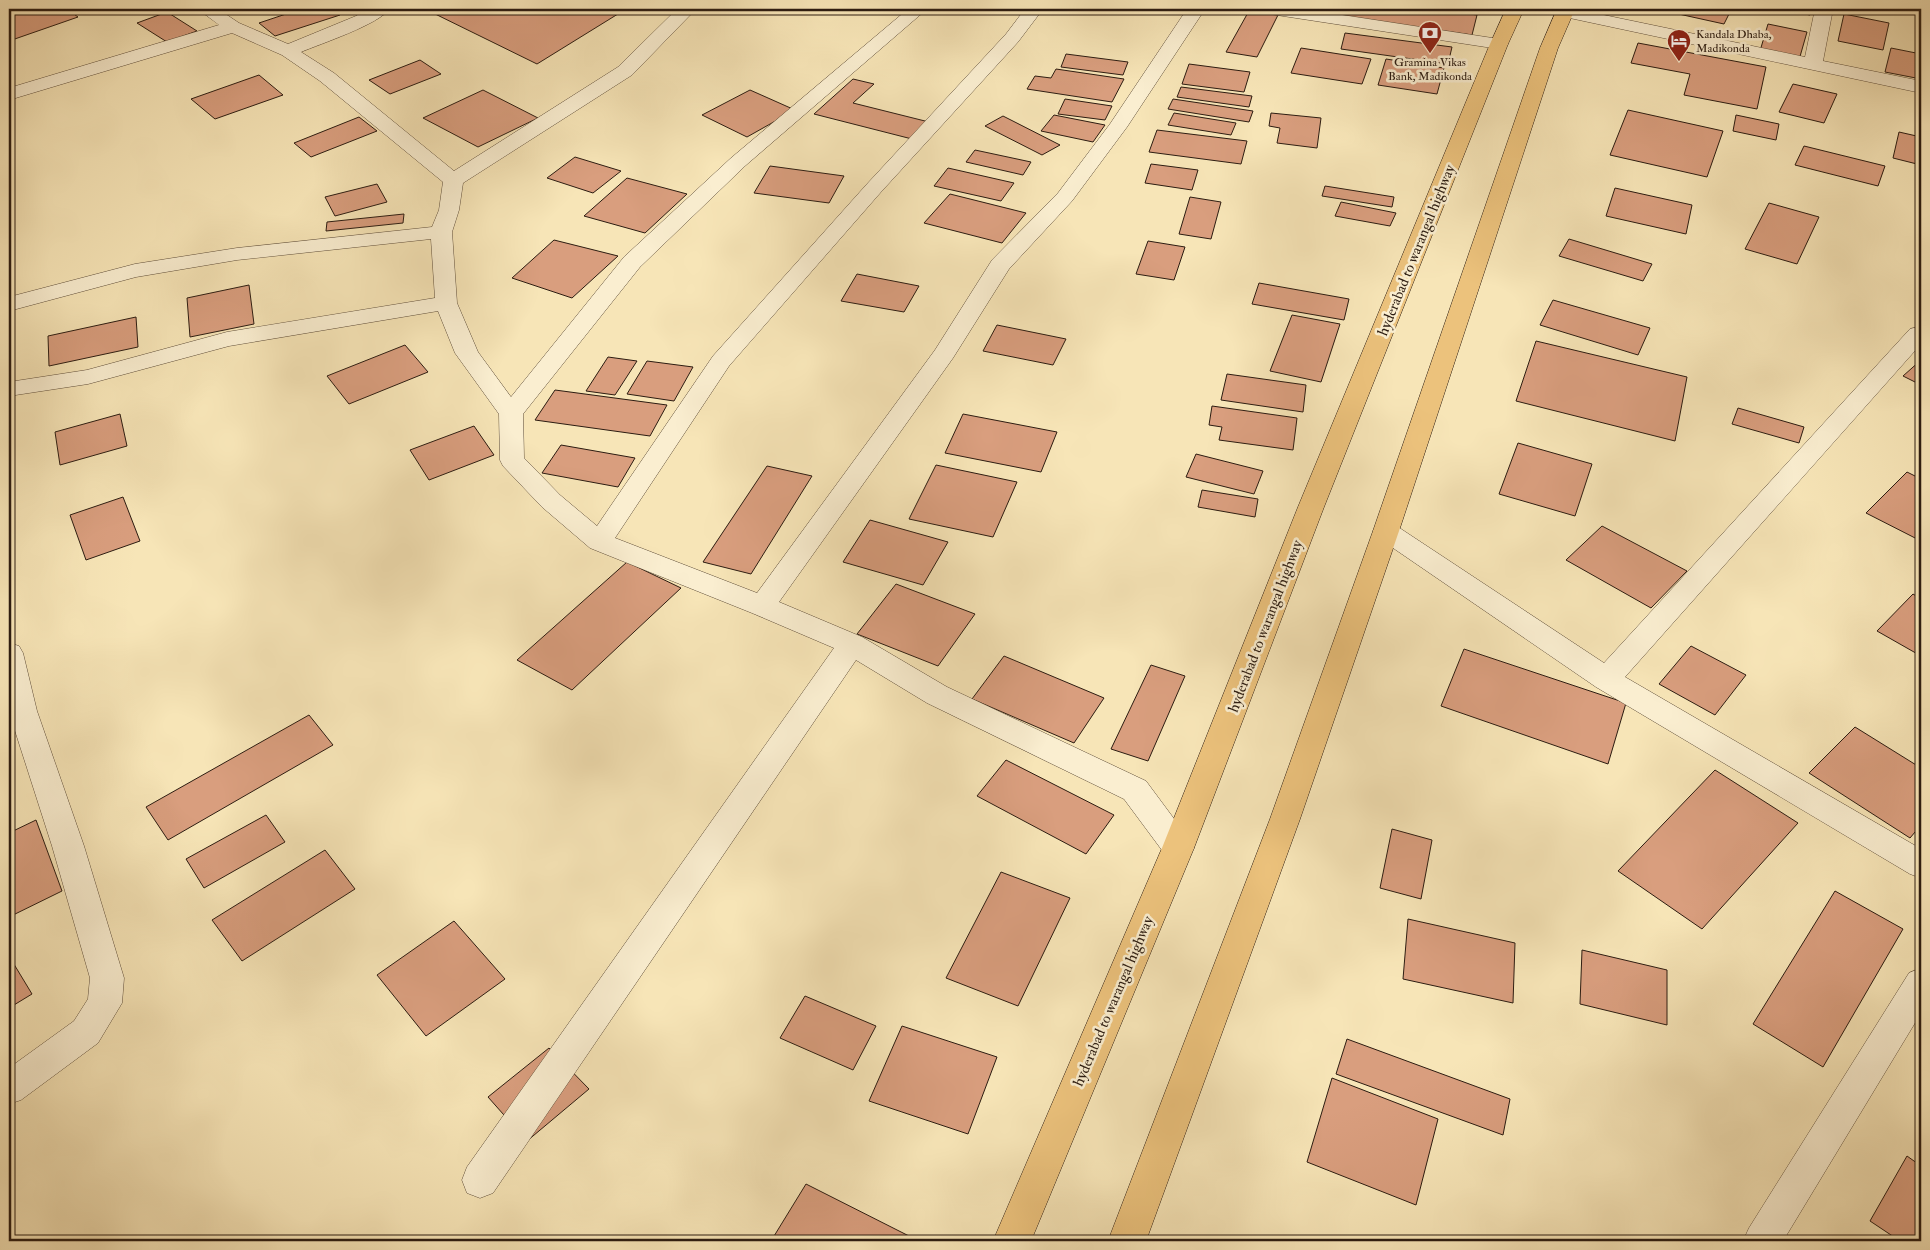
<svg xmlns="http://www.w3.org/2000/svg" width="1930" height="1250" viewBox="0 0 1930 1250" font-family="'IM FELL Double Pica',serif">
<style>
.building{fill:#d99e7e;stroke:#2c1c11}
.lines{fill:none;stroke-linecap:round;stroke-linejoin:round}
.street-casing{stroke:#5f4e3a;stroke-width:1}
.primary-casing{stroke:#2c1c11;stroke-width:1}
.street{fill:#faeed0;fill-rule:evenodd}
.primary{fill:#ecc27c;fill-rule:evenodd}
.labels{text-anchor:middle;stroke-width:5;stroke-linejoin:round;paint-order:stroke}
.far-poi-label{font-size:12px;fill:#2c1c11;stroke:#faeed0;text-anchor:start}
.street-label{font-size:15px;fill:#2c1c11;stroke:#faeed0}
</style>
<rect width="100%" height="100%" fill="#f7e5b7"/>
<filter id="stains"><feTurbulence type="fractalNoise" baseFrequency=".004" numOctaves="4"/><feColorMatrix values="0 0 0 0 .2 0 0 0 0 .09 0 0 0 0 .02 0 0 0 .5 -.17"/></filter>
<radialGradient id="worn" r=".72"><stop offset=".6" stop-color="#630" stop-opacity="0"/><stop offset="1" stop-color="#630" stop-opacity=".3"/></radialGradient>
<!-- building -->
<g class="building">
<path d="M9,9H67L78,17L9,41Z"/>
<path d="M301,9H332L340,15L275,36L259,23Z"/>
<path d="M425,9H626L537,64Z"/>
<path d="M1250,9L1279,13L1257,57L1226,52Z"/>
<path d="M1340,9H1434L1477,15L1472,35L1337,16Z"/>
<path d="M1656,9H1715L1730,12L1724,24Z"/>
<path d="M1778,9H1811L1810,15Z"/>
<path d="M167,12L197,31L167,42L137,23Z"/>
<path d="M1844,14L1889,23L1883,50L1838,41Z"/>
<path d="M1768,24L1807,32L1799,60L1760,51Z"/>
<path d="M1345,33L1452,47L1448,64L1341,49Z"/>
<path d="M1638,43L1766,67L1757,109L1684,95L1690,74L1631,63Z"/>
<path d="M1301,48L1371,59L1362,84L1291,73Z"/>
<path d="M1891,48L1921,54V79L1885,72Z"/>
<path d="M1066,54L1128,62L1123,75L1061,67Z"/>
<path d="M1386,59L1444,68L1437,94L1378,85Z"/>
<path d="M420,60L441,74L390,94L369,80Z"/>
<path d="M1189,64L1250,72L1244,92L1182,84Z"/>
<path d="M1056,69L1124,79L1112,102L1027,89L1035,76L1051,78Z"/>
<path d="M259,75L283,95L215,119L191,99Z"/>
<path d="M853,79L874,84L853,103L929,122L912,139L814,114Z"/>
<path d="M1793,84L1837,94L1824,123L1779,112Z"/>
<path d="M1181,87L1252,96L1249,107L1177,97Z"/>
<path d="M483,90L538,118L478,147L423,118Z"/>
<path d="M750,90L795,110L747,137L702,115Z"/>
<path d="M1065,99L1112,106L1105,120L1058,114Z"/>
<path d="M1173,99L1253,111L1249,122L1168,109Z"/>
<path d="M1628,110L1723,131L1707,177L1610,155Z"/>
<path d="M1174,113L1236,123L1231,135L1168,125Z"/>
<path d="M1271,113L1321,118L1317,148L1277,143L1280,128L1269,126Z"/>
<path d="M1054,115L1105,125L1093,142L1041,131Z"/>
<path d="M1736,115L1779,124L1776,140L1733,131Z"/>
<path d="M1003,116L1060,145L1042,155L985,126Z"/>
<path d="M359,117L377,131L311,157L294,143Z"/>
<path d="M1157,130L1247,141L1241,164L1149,152Z"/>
<path d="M1899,132L1921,137V165L1893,158Z"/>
<path d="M1804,146L1885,166L1878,186L1795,165Z"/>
<path d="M975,150L1031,162L1023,175L966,162Z"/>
<path d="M575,157L621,171L593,193L547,178Z"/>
<path d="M1151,164L1198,170L1192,190L1145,183Z"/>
<path d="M770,166L844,176L829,203L754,193Z"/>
<path d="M948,168L1014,183L1001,201L934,186Z"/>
<path d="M627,178L687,194L645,233L584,216Z"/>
<path d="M377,184L387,202L335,216L325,197Z"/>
<path d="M1325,186L1394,197L1392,207L1322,196Z"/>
<path d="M1615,188L1692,205L1686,234L1606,216Z"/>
<path d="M950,194L1026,213L1002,243L924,223Z"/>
<path d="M1190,197L1221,202L1211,239L1179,234Z"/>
<path d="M1341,202L1396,213L1390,226L1335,216Z"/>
<path d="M1769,203L1819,217L1797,264L1745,249Z"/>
<path d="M404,214L403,223L326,231L327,222Z"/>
<path d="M1569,239L1652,264L1643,281L1559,256Z"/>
<path d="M554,240L618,256L572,298L512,278Z"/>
<path d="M1148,241L1185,247L1174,280L1136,274Z"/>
<path d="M857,274L919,286L904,312L841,301Z"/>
<path d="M1259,283L1349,299L1344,320L1252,304Z"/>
<path d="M249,285L254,324L190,337L187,298Z"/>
<path d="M1553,300L1650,328L1638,355L1540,325Z"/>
<path d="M1292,315L1340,324L1321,382L1270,371Z"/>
<path d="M136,317L138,347L49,366L48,336Z"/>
<path d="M997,325L1066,339L1053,365L983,351Z"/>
<path d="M1536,341L1687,377L1675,441L1516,401Z"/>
<path d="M405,345L428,372L349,404L327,376Z"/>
<path d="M608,357L637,361L615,395L586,391Z"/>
<path d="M1921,360V385L1903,376Z"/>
<path d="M647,361L693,367L674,401L627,394Z"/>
<path d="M1227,374L1306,385L1303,412L1221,400Z"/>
<path d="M555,390L667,405L650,436L535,420Z"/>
<path d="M1212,406L1297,418L1293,450L1219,440L1222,427L1209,425Z"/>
<path d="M1738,408L1804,427L1799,443L1732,424Z"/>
<path d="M120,414L127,446L60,465L55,432Z"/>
<path d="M963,414L1057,432L1041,472L945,453Z"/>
<path d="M474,426L494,455L429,480L410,450Z"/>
<path d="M1518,443L1592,464L1575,516L1499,494Z"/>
<path d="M561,445L635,458L618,487L542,473Z"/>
<path d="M1196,454L1263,471L1254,494L1186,477Z"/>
<path d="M936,465L1017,482L993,537L909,519Z"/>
<path d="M767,466L812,476L751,574L703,562Z"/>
<path d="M1907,472L1921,479V541L1866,513Z"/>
<path d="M1202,490L1258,499L1255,517L1198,507Z"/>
<path d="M123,497L140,541L86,560L70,515Z"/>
<path d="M870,520L948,542L923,585L843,562Z"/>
<path d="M1602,526L1687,571L1651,608L1566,560Z"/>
<path d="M627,562L681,588L572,690L517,660Z"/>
<path d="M896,584L975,614L938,666L857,634Z"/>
<path d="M1913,594L1921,599V656L1877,631Z"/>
<path d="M1691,646L1746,675L1715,715L1659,684Z"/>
<path d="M1464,649L1626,703L1608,764L1441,706Z"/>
<path d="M1004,656L1104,698L1074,743L972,699Z"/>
<path d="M1151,665L1185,676L1148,761L1111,749Z"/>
<path d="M309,715L333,745L168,840L146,807Z"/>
<path d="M1855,727L1921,768V825L1910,838L1809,773Z"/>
<path d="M1006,760L1114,815L1086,854L977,796Z"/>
<path d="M1715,770L1798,823L1702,929L1618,871Z"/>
<path d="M266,815L285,842L204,888L186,859Z"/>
<path d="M36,820L62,891L9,917V833Z"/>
<path d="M1392,829L1432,840L1421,899L1380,888Z"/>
<path d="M325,850L355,889L242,961L212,920Z"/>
<path d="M1001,872L1070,898L1018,1006L946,978Z"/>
<path d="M1835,891L1903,929L1823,1067L1753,1024Z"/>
<path d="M1408,919L1515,943L1513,1003L1403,979Z"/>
<path d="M454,921L505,979L426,1036L377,975Z"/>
<path d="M1582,950L1667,970V1025L1580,1004Z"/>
<path d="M9,956L32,994L9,1008Z"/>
<path d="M805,996L876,1026L853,1070L780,1038Z"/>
<path d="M902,1026L997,1057L968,1134L869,1101Z"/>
<path d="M1347,1039L1510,1099L1503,1135L1336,1074Z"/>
<path d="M549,1048L589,1089L527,1141L488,1097Z"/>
<path d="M1332,1078L1438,1119L1416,1205L1307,1162Z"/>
<path d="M1907,1156L1921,1166V1241H1900L1870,1221Z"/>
<path d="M806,1184L909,1236L907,1241H771Z"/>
</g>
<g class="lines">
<!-- street casing -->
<g class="street-casing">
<g id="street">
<path d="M198,9H218L239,23L288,44L356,16L368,9H389C380,24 320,44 301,52L334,73L454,171L618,67L677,9H696L632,75L463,183L459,210L452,232L457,303L478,352L511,397L624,257L731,158L908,9H927L745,166L640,267L523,414L524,458L560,495L597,526L713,356L867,184L1006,34L1025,9H1043L1018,42L881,192L729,366L615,538L757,593L935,350L992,260L1058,193L1110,124L1187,9H1205L1127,127L1072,201L1009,269L953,358L779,602L862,637L947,687L1146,781L1189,839L1194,848L1189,857L1178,861L1167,857L1124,799L927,703L856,660L493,1193L480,1198L467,1193L462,1180L467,1167L834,648L752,613L590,548L542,507L503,466L500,460L499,414L455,353L438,311L229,346L88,384L9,396V382L87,370L227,332L435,298L431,239L237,260L136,277L9,311V297L135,264L237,248L432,227L439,210L443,182L320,81L282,55L232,33L9,100V88L219,25Z"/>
<path d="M1261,9H1303L1499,39L1505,40L1508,44L1505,48L1499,49L1270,14L1264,13Z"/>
<path d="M1559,9H1575L1805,57L1815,9H1833L1823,61L1921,81V93L1565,17L1559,16L1556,12Z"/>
<path d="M1918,327L1921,328V344L1625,677L1921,849V878L1910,874L1596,687L1377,537L1373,531L1377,525L1386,522L1395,525L1604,663L1910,329Z"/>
<path d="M9,643L19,646L23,653L37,711L84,846L124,978L122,1003L98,1043L21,1100L9,1104V1068L74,1021L88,999L90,978L52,846L9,712Z"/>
<path d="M1921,968V1013L1783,1241H1743L1749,1228L1909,973Z"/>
</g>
</g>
<!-- primary casing -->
<g class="primary-casing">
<g id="primary">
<path d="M1506,9H1524L1508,44L1324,507L1194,848L1031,1241H993L1162,848L1298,507L1490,44Z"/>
<path d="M1557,9H1575L1558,48L1399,531L1300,819L1146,1241H1108L1270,819L1373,531L1540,48Z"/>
</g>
</g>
<!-- street -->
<use href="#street" class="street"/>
<!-- primary -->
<use href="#primary" class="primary"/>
</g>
<!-- icons -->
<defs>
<g id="bank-pin" transform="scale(1.25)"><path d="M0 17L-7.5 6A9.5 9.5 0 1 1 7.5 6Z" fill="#8f2418" stroke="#faeed0"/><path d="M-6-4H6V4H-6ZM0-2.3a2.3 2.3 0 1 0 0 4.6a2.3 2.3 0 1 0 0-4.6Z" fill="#fff"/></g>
<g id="hotel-pin" transform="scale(1.25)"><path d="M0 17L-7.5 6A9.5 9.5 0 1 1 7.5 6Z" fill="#8f2418" stroke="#faeed0"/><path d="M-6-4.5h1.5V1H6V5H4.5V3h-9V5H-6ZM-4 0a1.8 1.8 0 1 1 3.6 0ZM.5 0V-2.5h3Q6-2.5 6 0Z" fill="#fff"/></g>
</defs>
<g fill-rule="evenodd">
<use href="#bank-pin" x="1430" y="33"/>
<use href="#hotel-pin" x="1679" y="41"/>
</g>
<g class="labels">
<!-- far-poi labels -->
<g class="far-poi-label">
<text x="1696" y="38">Kandala Dhaba,<tspan x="1696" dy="14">Madikonda</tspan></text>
<text x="1430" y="66" text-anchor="middle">Gramina Vikas<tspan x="1430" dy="14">Bank, Madikonda</tspan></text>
</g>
<!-- street labels -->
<g class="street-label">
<text transform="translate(1416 250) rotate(-68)" y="5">hyderabad to warangal highway</text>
<text transform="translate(1265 626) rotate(-69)" y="5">hyderabad to warangal highway</text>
<text transform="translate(1113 1001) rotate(-67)" y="5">hyderabad to warangal highway</text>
</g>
</g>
<!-- margin -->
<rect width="1930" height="1250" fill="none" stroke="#f7e5b7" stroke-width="30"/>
<rect x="10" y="10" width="1910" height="1230" fill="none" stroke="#2c1c11" stroke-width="2.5"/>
<rect x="15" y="15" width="1900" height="1220" fill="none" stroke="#2c1c11"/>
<rect width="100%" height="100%" filter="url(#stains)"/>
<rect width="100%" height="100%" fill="url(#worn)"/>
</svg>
